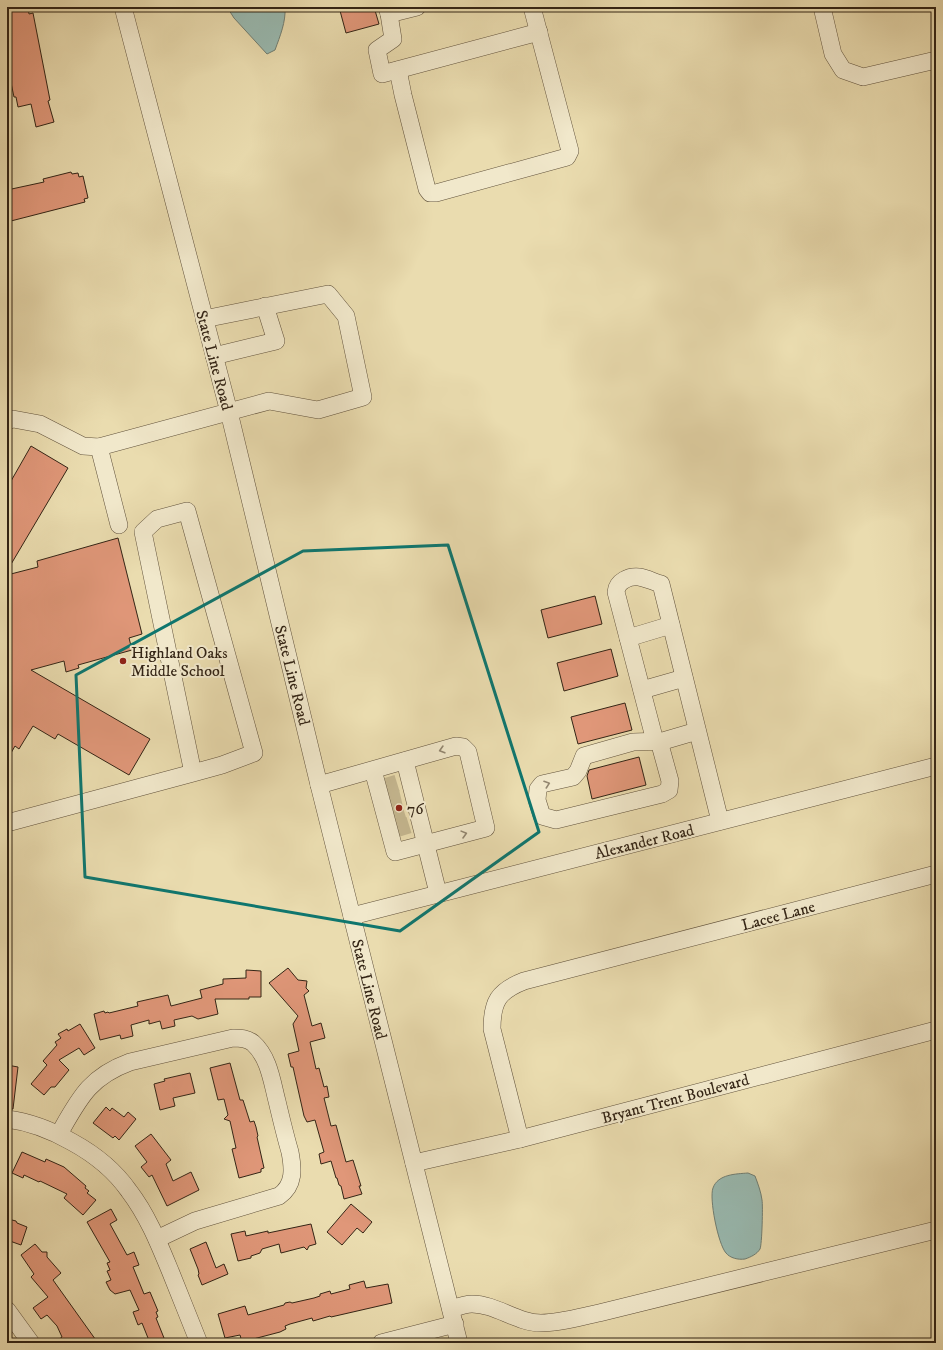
<svg xmlns="http://www.w3.org/2000/svg" width="943" height="1350" viewBox="0 0 943 1350" font-family="'IM FELL DW Pica',serif">
<style>
.water{fill:#99bab1;stroke:#707e73}
.building{fill:#e09779;stroke:#332415}
.lines{fill:none;stroke-linecap:round;stroke-linejoin:round}
.minor-tunnel{stroke:#c5b790;stroke-width:17;stroke-dasharray:17 8;stroke-linecap:butt}
.minor-casing{stroke:#61523c;stroke-width:18}
.minor{stroke:#f1e8cb;stroke-width:17}
.oneway{stroke:#928670}
.marked{fill:none;stroke:#0f766e;stroke-width:3;stroke-linejoin:round}
.poi-dot{fill:#8f2418;stroke:#f1e8cb;stroke-width:1.5}
.labels{text-anchor:middle;stroke-width:4;stroke-linejoin:round;paint-order:stroke}
.street-label{font-size:16px;fill:#332415;stroke:#f1e8cb}
.poi-label{font-size:16px;fill:#332415;stroke:#f1e8cb;text-anchor:start}
</style>
<rect width="100%" height="100%" fill="#eadcaf"/>
<filter id="stains"><feTurbulence type="fractalNoise" baseFrequency=".005" numOctaves="4"/><feColorMatrix values="0 0 0 0 .2 0 0 0 0 .09 0 0 0 0 .02 0 0 0 .5 -.17"/></filter>
<radialGradient id="worn" r=".72"><stop offset=".6" stop-color="#630" stop-opacity="0"/><stop offset="1" stop-color="#630" stop-opacity=".3"/></radialGradient>
<!-- water -->
<g class="water">
<path d="M227,7H285C286,22 280,36 275,50L267,54L234,18Z"/>
<path d="M748,1173L755,1176C758,1184 761,1192 762,1200C763,1205 762,1245 760,1249C757,1254 751,1257 745,1259C738,1260 730,1258 726,1253C718,1244 709,1198 713,1188C718,1174 736,1174 748,1173Z"/>
</g>
<!-- building -->
<g class="building">
<path d="M7,7H28L29,14L33,13L50,100L48,101L54,122L36,127L31,104L18,107L16,97H14L7,64V61L9,60L7,51Z"/>
<path d="M339,7H374L379,24L346,33Z"/>
<path d="M71,172L72,174L78,173L79,177L83,176L88,198L84,199L85,202L7,222V190L44,182L43,179Z"/>
<path d="M31,446L68,468L7,571V488Z"/>
<path d="M118,538L142,634L129,638L132,650L78,665L79,668L66,672L64,661L31,670L150,739L129,775L58,734L55,739L33,726L19,749L15,746L7,760V575L38,567L37,561Z"/>
<path d="M595,596L602,624L548,638L541,610Z"/>
<path d="M611,649L618,676L564,691L557,663Z"/>
<path d="M625,703L632,730L578,744L571,717Z"/>
<path d="M639,757L646,785L592,799L587,776L589,770Z"/>
<path d="M288,968L298,980L307,981L306,988L309,991L304,995L312,1026L321,1023L325,1038L310,1042L316,1069L319,1068L324,1087L327,1086L329,1097L324,1098L331,1126L336,1125L346,1162L353,1160L361,1186H359L362,1194L344,1199L341,1186L339,1185L337,1178H336L331,1161L321,1164L319,1154L324,1152L315,1120L307,1122L304,1116L293,1067H291L288,1054L299,1051L293,1024L298,1016L269,983Z"/>
<path d="M246,970L261,971V997H249V999H215L218,1014L198,1019L192,1016L174,1020L175,1026L162,1029L160,1021L149,1024V1020L131,1025L133,1036L121,1039L120,1035L100,1040L94,1014L104,1011L105,1013L108,1012L109,1013L138,1006L137,1002L168,995L171,1006L202,998L200,990L223,984V979L246,978Z"/>
<path d="M80,1024L95,1048L84,1055L79,1048L59,1060L69,1070L55,1087H51L44,1095L31,1084L47,1065L43,1061L57,1045L55,1042L61,1038L58,1034L67,1029L68,1031Z"/>
<path d="M230,1063L240,1100H243L250,1122L254,1121L256,1127L258,1136L257,1137L264,1168L261,1169V1172L239,1178L232,1149L236,1148L230,1121L224,1119L228,1115L224,1099L218,1100L210,1068Z"/>
<path d="M7,1065L18,1067L13,1109H7Z"/>
<path d="M190,1073L195,1093L173,1098L175,1106L160,1110L154,1084L165,1081L164,1079Z"/>
<path d="M106,1107L110,1111L112,1108L124,1117L128,1112L136,1119L119,1140L115,1136L113,1138L93,1123Z"/>
<path d="M151,1134L171,1160L166,1164L173,1181L191,1172L199,1190L167,1206L152,1175L149,1177L141,1167L147,1162L135,1146Z"/>
<path d="M22,1152L45,1162L46,1159L64,1167L86,1186L85,1188L89,1191L87,1193L96,1200L83,1215L64,1198L67,1194L40,1181L39,1182L24,1175L23,1178L12,1173Z"/>
<path d="M351,1204L372,1222L363,1233L357,1228L342,1245L327,1232Z"/>
<path d="M111,1209L117,1220L110,1224L127,1255L134,1252L139,1265L133,1267L144,1294L150,1292L158,1311L156,1312L158,1317L156,1318L166,1343H150L142,1323L138,1325L133,1312L139,1310L130,1290L115,1294L110,1290L106,1282L111,1280L107,1271L110,1270L107,1263L110,1262L87,1222Z"/>
<path d="M12,1220L16,1221L17,1223L27,1227L21,1245L7,1240V1222Z"/>
<path d="M311,1224L316,1244L309,1246L307,1250L304,1247L281,1253L279,1244L262,1249L260,1253L251,1256V1258L238,1261L231,1234L245,1231L246,1236L268,1231V1233Z"/>
<path d="M206,1242L216,1268L224,1264L228,1274L202,1285L198,1275L199,1274L198,1269L190,1249Z"/>
<path d="M35,1244L42,1252H47V1257L61,1273L53,1280L98,1343H54L62,1337L57,1326L47,1315L41,1319L33,1308L48,1297L31,1277L34,1274L21,1255Z"/>
<path d="M364,1281L366,1288L388,1284L392,1303L331,1317L330,1316L313,1321L312,1318L290,1324L285,1326L286,1329L280,1332L242,1342L240,1335L225,1338L218,1314L245,1306L248,1315L284,1305L285,1303L290,1302L292,1303L314,1298L320,1296V1294L330,1291L331,1294L350,1289L349,1285Z"/>
</g>
<g class="lines">
<!-- minor-tunnel -->
<g class="minor-tunnel">
<path d="M384,787L397,783"/>
<path d="M388,801L401,798"/>
<path d="M391,815L404,811"/>
<path d="M396,829L409,825"/>
</g>
<!-- minor casing -->
<g class="minor-casing">
<g id="minor">
<path d="M123,7L229,412L319,785L459,1343"/>
<path d="M387,7L389,14L417,7"/>
<path d="M822,7L833,54L843,70L863,77L936,60"/>
<path d="M389,14L393,39L377,50L382,74L539,32"/>
<path d="M398,70L403,95L427,189L430,193H436L567,157L570,151L532,7"/>
<path d="M214,356L276,341L265,306"/>
<path d="M7,421L13,419L40,424L83,446L99,447L269,401L318,410L363,397L346,316L328,294L204,319"/>
<path d="M99,447L119,525"/>
<path d="M628,638L671,625"/>
<path d="M642,690L684,678"/>
<path d="M655,741L616,592C617,581 629,576 639,577C646,578 654,582 661,584L720,821"/>
<path d="M659,741L670,781L669,790L662,794L556,820L542,816L537,800L538,789L542,784L573,777L578,771L584,756L633,742L663,741L697,731"/>
<path d="M405,761L438,893"/>
<path d="M319,785L456,746L463,747L468,752L486,828L395,852L373,770"/>
<path d="M7,823L193,773L222,765L254,753L187,511L157,519L143,532L193,773"/>
<path d="M352,916L936,766"/>
<path d="M7,1119C31,1122 51,1130 72,1142C94,1154 115,1171 129,1191C148,1216 159,1244 171,1273C180,1296 190,1320 199,1343"/>
<path d="M59,1134C79,1099 89,1077 130,1062L233,1038C240,1038 247,1038 253,1043C269,1057 272,1082 277,1101C281,1118 285,1135 290,1152C293,1168 295,1185 279,1196L195,1221L157,1239"/>
<path d="M520,1139L492,1029C492,1002 498,991 524,981L936,874"/>
<path d="M414,1163L520,1139L936,1030"/>
<path d="M451,1309C457,1307 465,1304 472,1304C496,1304 517,1323 541,1323C560,1323 580,1317 599,1313L936,1230"/>
<path d="M7,1310L31,1343"/>
<path d="M381,1343L455,1324"/>
</g>
</g>
<!-- minor -->
<use href="#minor" class="minor"/>
</g>
<!-- one-way arrows -->
<defs><path id="oneway-chevron" d="M-2-3.5L2.5 0L-2 3.5" fill="none" stroke-width="1.6" stroke-linecap="round" stroke-linejoin="round"/></defs>
<g class="oneway">
<use href="#oneway-chevron" transform="translate(442 750) rotate(164)"/>
<use href="#oneway-chevron" transform="translate(547 784) rotate(-19)"/>
<use href="#oneway-chevron" transform="translate(464 834) rotate(-15)"/>
</g>
<!-- marked area -->
<path class="marked" d="M448,545L539,832L400,931L85,877L76,675L303,551Z"/>
<!-- markers -->
<g class="poi-dot">
<circle cx="123" cy="661" r="4"/>
<circle cx="399" cy="808" r="4"/>
</g>
<g class="labels">
<!-- street labels -->
<g class="street-label">
<text transform="translate(215 360) rotate(75)" y="6">State Line Road</text>
<text transform="translate(293 675) rotate(76)" y="6">State Line Road</text>
<text transform="translate(644 841) rotate(-14)" y="6">Alexander Road</text>
<text transform="translate(778 915) rotate(-15)" y="6">Lacee Lane</text>
<text transform="translate(370 989) rotate(76)" y="6">State Line Road</text>
<text transform="translate(675 1098) rotate(-15)" y="6">Bryant Trent Boulevard</text>
</g>
<!-- poi labels -->
<g class="poi-label">
<text x="131" y="658">Highland Oaks<tspan x="131" dy="18">Middle School</tspan></text>
<text x="407" y="814">76</text>
</g>
</g>
<!-- margin -->
<rect width="943" height="1350" fill="none" stroke="#eadcaf" stroke-width="24"/>
<rect x="8" y="8" width="927" height="1334" fill="none" stroke="#332415" stroke-width="2"/>
<rect x="12" y="12" width="919" height="1326" fill="none" stroke="#332415"/>
<rect width="100%" height="100%" filter="url(#stains)"/>
<rect width="100%" height="100%" fill="url(#worn)"/>
</svg>
